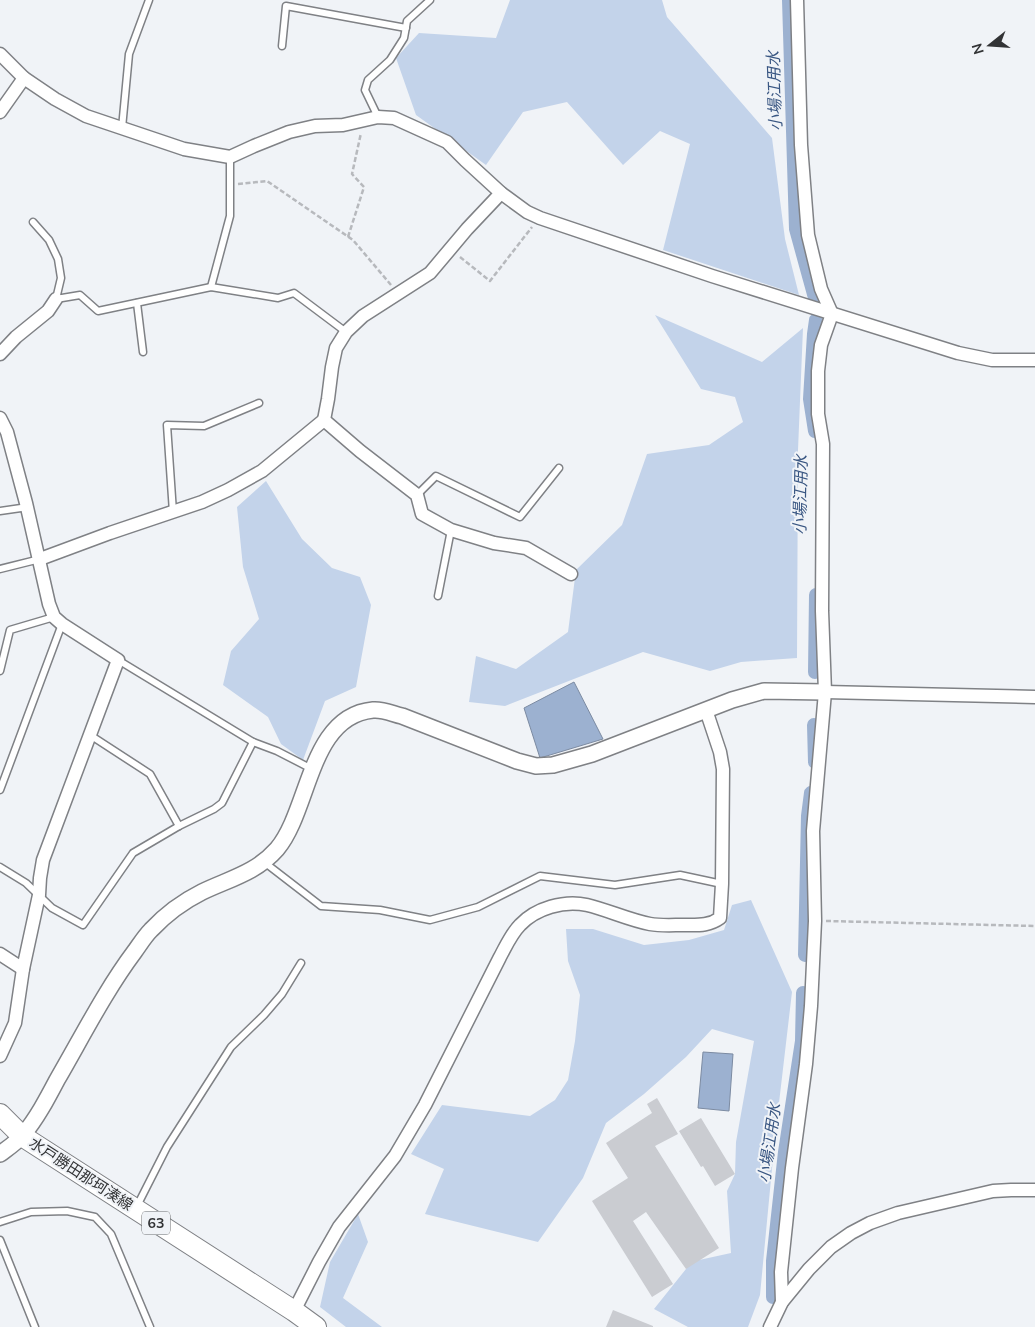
<svg xmlns="http://www.w3.org/2000/svg" width="1035" height="1327" viewBox="0 0 1035 1327" font-family="Mulish,'Noto Sans JP',sans-serif">
<style>
.green{fill:#c3d3ea}
.water{fill:#9cb1d0;stroke:#7c8ba2}
.lines{fill:none;stroke-linecap:round;stroke-linejoin:round}
.canal{stroke:#9cb1d0;stroke-width:14}
.building{fill:#caccd1}
.service-casing{stroke:#7f8185;stroke-width:9}
.minor-casing{stroke:#7f8185;stroke-width:15}
.tertiary-casing{stroke:#7f8185;stroke-width:18}
.primary-casing{stroke:#7f8185;stroke-width:22}
.path{stroke:#b7b9bd;stroke-width:2.5;stroke-dasharray:5 2.5;stroke-linecap:butt}
.service{stroke:#fff;stroke-width:6}
.minor{stroke:#fff;stroke-width:12}
.tertiary{stroke:#fff;stroke-width:15}
.primary{stroke:#fff;stroke-width:20}
.labels{text-anchor:middle;stroke-width:4;stroke-linejoin:round;paint-order:stroke}
.shield{fill:#f0f3f7;stroke:#6b6d6f;stroke-width:1}
.shield-label{font-size:14px;font-weight:bold;fill:#323335}
.street-label{font-size:15px;fill:#323335;stroke:#f0f3f7}
.water-label{font-size:16px;font-style:italic;fill:#395682;stroke:#f0f3f7}
</style>
<rect width="100%" height="100%" fill="#f0f3f7"/>
<!-- green -->
<g class="green">
<path d="M510,0H662L667,17L772,138L785,239L799,295L663,250L690,144L660,131L623,165L567,102L523,112L486,165L416,115L396,58L419,33L496,38Z"/>
<path d="M655,315L762,362L803,328L798,450L797,658L741,662L710,671L643,652L505,706L469,702L476,656L516,669L568,632L576,570L622,525L647,454L709,445L743,422L735,397L701,389Z"/>
<path d="M266,481L302,539L332,568L360,577L371,605L356,687L325,701L303,760L281,744L268,717L223,685L231,651L259,619L243,567L237,507Z"/>
<path d="M751,900L792,992L775,1137L760,1295L748,1327H688L654,1309L686,1269L690,1262L731,1253L727,1191L735,1174L736,1142L754,1041L712,1029L686,1057L644,1094L606,1123L583,1178L538,1242L425,1214L444,1169L411,1154L442,1105L530,1116L555,1100L568,1080L575,1041L580,995L568,961L566,929H593L644,945L689,940L724,930L732,905Z"/>
<path d="M358,1214L368,1242L343,1298L382,1327H346L320,1307L330,1262Z"/>
</g>
<!-- water -->
<g class="water">
<path d="M574,682L603,739L540,758L524,708Z"/>
<path d="M703,1052L733,1054L729,1111L698,1108Z"/>
</g>
<g class="lines">
<!-- canal -->
<g class="canal">
<path d="M789,0L796,229L815,298"/>
<path d="M815,431L810,399L814,334L816,320"/>
<path d="M815,672L816,595"/>
<path d="M814,725L815,762"/>
<path d="M805,955L808,816L811,793"/>
<path d="M773,1297V1261L785,1152L802,1041L803,993"/>
</g>
</g>
<!-- building -->
<g class="building">
<path d="M657,1098L678,1134L655,1146L719,1248L686,1269L646,1212L633,1221L673,1284L652,1297L592,1201L628,1178L606,1143L652,1113L647,1104Z"/>
<path d="M701,1118L735,1174L715,1186L703,1166L701,1167L679,1131Z"/>
<path d="M613,1310L653,1326V1327H606Z"/>
</g>
<g class="lines">
<!-- service casing -->
<g class="service-casing">
<g id="service">
<path d="M282,46L286,6L406,28"/>
<path d="M378,117L365,90L368,80L390,60L404,38L407,21L430,0"/>
<path d="M122,128L129,54L149,0"/>
<path d="M33,222L49,240L58,259L61,278L56,299L80,295L98,311L211,287L278,298L294,293L346,332"/>
<path d="M211,287L230,216V157"/>
<path d="M137,303L143,352"/>
<path d="M417,495L436,476L520,517L559,468"/>
<path d="M0,511L28,507"/>
<path d="M173,512L167,425L204,426L259,403"/>
<path d="M0,569L40,559"/>
<path d="M438,596L451,530"/>
<path d="M118,660L253,742L277,751L312,769"/>
<path d="M0,671L10,630L54,617"/>
<path d="M90,735L150,774L179,826"/>
<path d="M0,790L62,624"/>
<path d="M264,862L321,906L380,910L430,920L478,907L540,876L615,885L680,875L722,884"/>
<path d="M0,867L26,883L52,908L83,925L133,853L179,826L214,809L222,803L253,742"/>
<path d="M137,1206L167,1147L231,1047L264,1015L282,994L301,963"/>
<path d="M0,1222L31,1212L67,1211L95,1217L111,1234L150,1327"/>
<path d="M0,1240L35,1327"/>
</g>
</g>
<!-- minor casing -->
<g class="minor-casing">
<g id="minor">
<path d="M0,54L24,78L55,99L86,116L184,149L230,157L254,146L289,132L315,126L343,125L378,117L394,118L447,142L465,160L501,193L527,212L540,218L712,276L958,353L992,360H1035"/>
<path d="M0,112L24,78"/>
<path d="M501,193L467,229L430,273L363,316L346,332L336,348L332,367L328,399L324,420L360,451L417,495L422,514L451,530L494,543L526,548L571,574"/>
<path d="M0,354L16,337L48,311L56,299"/>
<path d="M0,418L7,432L26,503L49,604L54,617L62,624L118,660L43,860L40,878L39,895L23,969L15,1023L0,1056"/>
<path d="M40,559L110,533L202,502L228,490L262,471L324,420"/>
<path d="M825,692L1035,697"/>
<path d="M0,954L23,969"/>
<path d="M782,1302L781,1272L792,1168L806,1064L811,1006L815,921L813,831L825,692L822,611L823,444L818,414V371L821,345L832,314L821,289L808,235L801,145L797,0"/>
<path d="M294,1311L319,1262L339,1227L395,1156L425,1105L500,957C506,946 511,934 520,925C536,908 564,900 587,905C608,910 629,920 650,924C661,926 673,925 684,925C698,925 709,926 720,918L722,884L723,769L720,752L706,710"/>
<path d="M770,1327L782,1302L809,1269L831,1247L851,1233L870,1223L898,1213L993,1191L1011,1190H1035"/>
</g>
</g>
<!-- tertiary casing -->
<g class="tertiary-casing">
<path id="tertiary" d="M0,1154C8,1148 17,1142 23,1135C37,1118 47,1099 57,1080C82,1037 105,991 135,951C140,944 145,936 151,930C165,915 184,901 202,892C229,879 256,873 277,849C310,810 309,716 373,710C383,709 393,714 402,716L517,761L536,766L553,765L592,754L732,700L764,691L825,692"/>
</g>
<!-- primary casing -->
<g class="primary-casing">
<path id="primary" d="M0,1114L22,1136L294,1311L316,1327"/>
</g>
<!-- path -->
<g class="path">
<path d="M238,184L267,181L353,240L391,285"/>
<path d="M348,237L364,187L352,174L361,133"/>
<path d="M460,257L490,281L532,227"/>
<path d="M826,921L1035,926"/>
</g>
<!-- service -->
<use href="#service" class="service"/>
<!-- minor -->
<use href="#minor" class="minor"/>
<!-- tertiary -->
<use href="#tertiary" class="tertiary"/>
<!-- primary -->
<use href="#primary" class="primary"/>
</g>
<g class="labels">
<!-- shield labels -->
<rect class="shield" x="142" y="1211.5" width="28" height="23" rx="4"/>
<g class="shield-label">
<text x="156" y="1228">63</text>
</g>
<!-- street labels -->
<g class="street-label">
<text transform="translate(81 1174) rotate(33)" y="5">水戸勝田那珂湊線</text>
</g>
<!-- water labels -->
<g class="water-label">
<text transform="translate(774 91) rotate(-92)" y="6">小場江用水</text>
<text transform="translate(800 495) rotate(-89)" y="6">小場江用水</text>
<text transform="translate(769 1143) rotate(-82)" y="6">小場江用水</text>
</g>
</g>
<!-- north arrow -->
<g transform="translate(990 45) rotate(253)" stroke="#f0f3f7" stroke-width="4" paint-order="stroke">
<path d="M0-4L9 19L0 12L-9 19Z" fill="#323335"/>
<text y="-8" font-size="14" font-weight="bold" text-anchor="middle" fill="#323335">N</text>
</g>
</svg>
